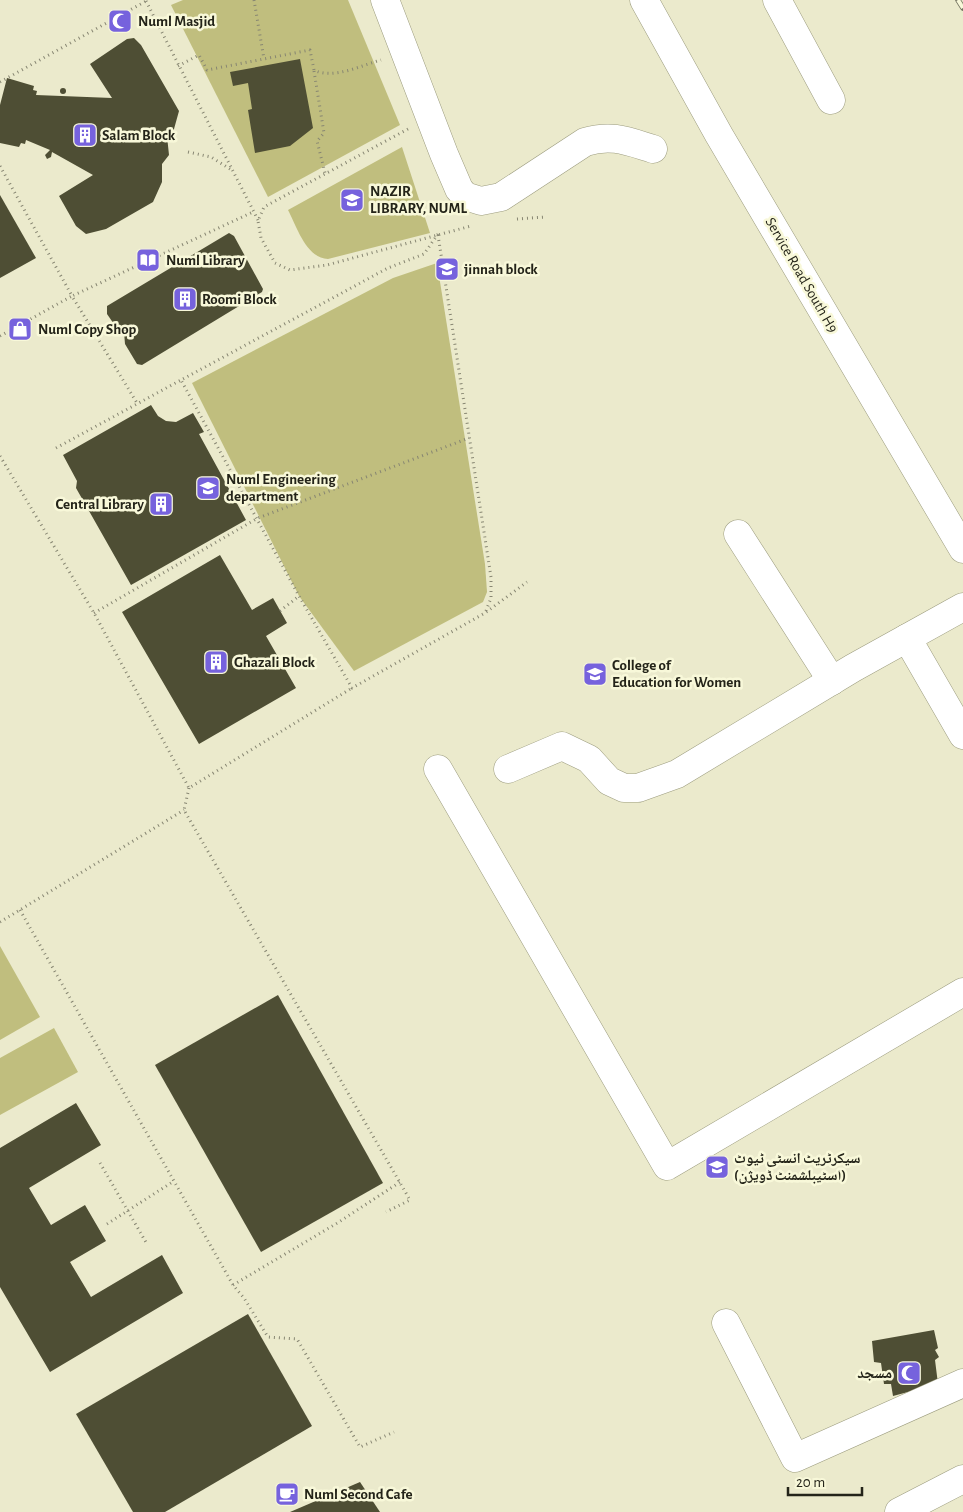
<svg xmlns="http://www.w3.org/2000/svg" width="963" height="1512" viewBox="0 0 963 1512" font-family="'Alegreya Sans','Noto Naskh Arabic',sans-serif">
<style>
.green{fill:#c0be7e}
.building{fill:#4e4e34}
.lines{fill:none;stroke-linecap:round;stroke-linejoin:round}
.minor-casing{stroke:#9c9c7f;stroke-width:29}
.path{stroke:#878672;stroke-width:3;stroke-dasharray:1 4;stroke-linecap:butt}
.minor{stroke:#fff;stroke-width:28}
.rail-casing{stroke:#737260;stroke-width:5.5}
.rail{stroke:#f8f8d9;stroke-width:4;stroke-dasharray:11;stroke-linecap:butt}
.labels{text-anchor:middle;stroke-width:5;stroke-linejoin:round;paint-order:stroke}
.poi-label{font-size:15px;font-weight:bold;fill:#242419;stroke:#f8f8d9;text-anchor:start}
.street-label{font-size:15px;fill:#242419;stroke:#f8f8d9}
</style>
<rect width="100%" height="100%" fill="#ebeacc"/>
<!-- green -->
<g class="green">
<path d="M183,0H348L400,125L268,197L171,5Z"/>
<path d="M402,147L430,233L328,259C306,258 297,227 288,210Z"/>
<path d="M437,263L485,564L487,592L483,602L354,671L299,596L192,383L393,278Z"/>
<path d="M0,946L40,1017L0,1040Z"/>
<path d="M54,1028L78,1072L0,1115V1058Z"/>
</g>
<!-- building -->
<g class="building">
<path d="M134,38L141,45L179,111L174,129L167,136L169,155L162,164V182L153,202L106,229L86,234L76,226L59,196L93,175L52,152L51,157L47,159L45,155L50,150L26,140L25,144L21,143L19,147L0,143V105L7,78L34,86L33,90L37,91L36,95L112,98L90,64L127,39Z"/>
<path d="M300,59L313,128L290,146L255,153L248,110L252,109L248,83L233,86L230,72Z"/>
<circle cx="63" cy="91" r="3"/>
<path d="M0,195L36,258L0,278Z"/>
<path d="M229,233L234,236L263,289L262,292L142,365L137,364L125,344L124,332L118,330L107,314V306Z"/>
<path d="M151,405L158,416L166,421L176,422L193,413L204,432L199,434L246,520L131,585L76,488L77,481L63,455Z"/>
<path d="M220,555L252,610L273,598L287,623L266,636L296,688L199,744L122,612Z"/>
<path d="M278,995L383,1183L261,1252L155,1065Z"/>
<path d="M76,1103L101,1145L29,1188L51,1225L85,1205L106,1241L70,1262L91,1297L162,1255L183,1293L50,1372L0,1287V1148Z"/>
<path d="M248,1314L312,1426L165,1512H133L76,1414Z"/>
<path d="M934,1330L938,1348L935,1350L939,1357L935,1360L938,1384L893,1396L891,1384H884L881,1363L874,1362L872,1341Z"/>
<path d="M360,1482L380,1512H290Z"/>
</g>
<g class="lines">
<!-- minor casing -->
<g class="minor-casing">
<g id="minor">
<path d="M385,0L444,154L459,189L465,196L481,201L501,197L585,142C612,134 627,141 653,149"/>
<path d="M644,0L719,135L963,549"/>
<path d="M777,0L831,100"/>
<path d="M738,534L832,681"/>
<path d="M907,638L963,735"/>
<path d="M438,769L667,1166L963,992"/>
<path d="M508,769L562,746L589,759L609,781L624,788H638L677,774L853,668L963,607"/>
<path d="M726,1323L795,1458L963,1383"/>
<path d="M899,1512L963,1479"/>
</g>
</g>
<!-- path -->
<g class="path">
<path d="M254,0L264,59"/>
<path d="M146,1L258,220"/>
<path d="M178,66L199,55L207,70L310,50L314,70C333,80 362,65 381,60"/>
<path d="M314,71L324,133L317,141L325,173"/>
<path d="M0,82L148,0"/>
<path d="M408,129L264,207L258,221L261,238L275,263L290,270L327,265L471,226"/>
<path d="M188,152L211,157L230,169"/>
<path d="M0,166L72,296L253,212"/>
<path d="M517,219L545,217"/>
<path d="M438,234L424,254L388,268L181,380L299,596L352,688L485,613L527,582"/>
<path d="M438,235L491,577V598L486,611"/>
<path d="M0,336L72,296L137,403"/>
<path d="M56,448L181,380"/>
<path d="M0,456L94,613L189,788L352,688"/>
<path d="M280,611L299,596"/>
<path d="M94,613L258,518L469,438"/>
<path d="M189,788L184,810L410,1200L386,1212"/>
<path d="M20,910L233,1285L244,1298L268,1337L297,1339L360,1447L394,1432"/>
<path d="M0,922L184,810"/>
<path d="M100,1163L147,1244"/>
<path d="M107,1224L174,1181"/>
<path d="M233,1285L339,1222L400,1182"/>
</g>
<!-- minor -->
<use href="#minor" class="minor"/>
<!-- rail casing -->
<g class="rail-casing">
<path id="rail" d="M958,0L963,8"/>
</g>
<!-- rail -->
<use href="#rail" class="rail"/>
</g>
<!-- icons -->
<defs>
<g id="mosque-square" transform="scale(1.25)"><rect x="-9" y="-9" width="18" height="18" rx="4" fill="#7662dd" stroke="#f8f8d9"/><path d="M3.5-4.9A6 6 0 1 0 3.5 4.9A5 5 0 1 1 3.5-4.9Z" fill="#fff"/></g>
<g id="building-square" transform="scale(1.25)"><rect x="-9" y="-9" width="18" height="18" rx="4" fill="#7662dd" stroke="#f8f8d9"/><path d="M-4-6H4V6H1V3H-1V6H-4ZM-2.5-4.3h1.7v1.8h-1.7ZM.8-4.3h1.7v1.8H.8ZM-2.5-1h1.7V.8h-1.7ZM.8-1h1.7V.8H.8Z" fill="#fff"/></g>
<g id="university-square" transform="scale(1.25)"><rect x="-9" y="-9" width="18" height="18" rx="4" fill="#7662dd" stroke="#f8f8d9"/><path d="M0-5L7-2L0 1L-7-2ZM-4 1L0 2.5L4 1V4Q0 6-4 4Z" fill="#fff"/></g>
<g id="library-square" transform="scale(1.25)"><rect x="-9" y="-9" width="18" height="18" rx="4" fill="#7662dd" stroke="#f8f8d9"/><path d="M-6-4Q-3-5.5-.7-3.5V5Q-3 3-6 4ZM6-4Q3-5.5 .7-3.5V5Q3 3 6 4Z" fill="#fff"/></g>
<g id="school-square" transform="scale(1.25)"><rect x="-9" y="-9" width="18" height="18" rx="4" fill="#7662dd" stroke="#f8f8d9"/><path d="M0-5L7-2L0 1L-7-2ZM-4 1L0 2.5L4 1V4Q0 6-4 4Z" fill="#fff"/></g>
<g id="shop-square" transform="scale(1.25)"><rect x="-9" y="-9" width="18" height="18" rx="4" fill="#7662dd" stroke="#f8f8d9"/><path d="M-5-2.5h2.3a2.7 3.5 0 0 1 5.4 0H5L5.5 6h-11ZM-1.5-2.5h3a1.5 2.3 0 0 0-3 0Z" fill="#fff"/></g>
<g id="cafe-square" transform="scale(1.25)"><rect x="-9" y="-9" width="18" height="18" rx="4" fill="#7662dd" stroke="#f8f8d9"/><path d="M-5.5-4.5H6V0H3Q3 3.5 0 3.5H-2.5Q-5.5 3.5-5.5 0ZM3-3.2v2h1.7v-2ZM-6 4.5H4V6H-6Z" fill="#fff"/></g>
</defs>
<g fill-rule="evenodd">
<use href="#mosque-square" x="120" y="21"/>
<use href="#building-square" x="85" y="135"/>
<use href="#university-square" x="352" y="200"/>
<use href="#library-square" x="148" y="260"/>
<use href="#school-square" x="447" y="269"/>
<use href="#building-square" x="185" y="299"/>
<use href="#shop-square" x="20" y="329"/>
<use href="#school-square" x="208" y="488"/>
<use href="#building-square" x="161" y="504"/>
<use href="#building-square" x="216" y="662"/>
<use href="#university-square" x="595" y="674"/>
<use href="#school-square" x="717" y="1167"/>
<use href="#mosque-square" x="909" y="1373"/>
<use href="#cafe-square" x="287" y="1494"/>
</g>
<g class="labels">
<!-- poi labels -->
<g class="poi-label">
<text x="138" y="26">Numl Masjid</text>
<text x="102" y="140">Salam Block</text>
<text x="370" y="196">NAZIR<tspan x="370" dy="17">LIBRARY, NUML</tspan></text>
<text x="166" y="265">Numl Library</text>
<text x="464" y="274">jinnah block</text>
<text x="202" y="304">Roomi Block</text>
<text x="38" y="334">Numl Copy Shop</text>
<text x="226" y="484">Numl Engineering<tspan x="226" dy="17">department</tspan></text>
<text x="144" y="509" text-anchor="end">Central Library</text>
<text x="234" y="667">Ghazali Block</text>
<text x="612" y="670">College of<tspan x="612" dy="17">Education for Women</tspan></text>
<text x="734" y="1163">سیکرٹریٹ انسٹی ٹیوٹ<tspan x="734" dy="17">(اسٹیبلشمنٹ ڈویژن)</tspan></text>
<text x="892" y="1378" text-anchor="end">مسجد</text>
<text x="304" y="1499">Numl Second Cafe</text>
</g>
<!-- street labels -->
<g class="street-label">
<text transform="translate(802 275) rotate(60)" y="5">Service Road South H9</text>
</g>
</g>
<!-- scale -->
<path d="M788 1487v8h74v-8" fill="none" stroke="#242419" stroke-width="2.5"/>
<text x="796" y="1487" font-size="15" fill="#242419" stroke="#f8f8d9" stroke-width="4" paint-order="stroke">20 m</text>
</svg>
